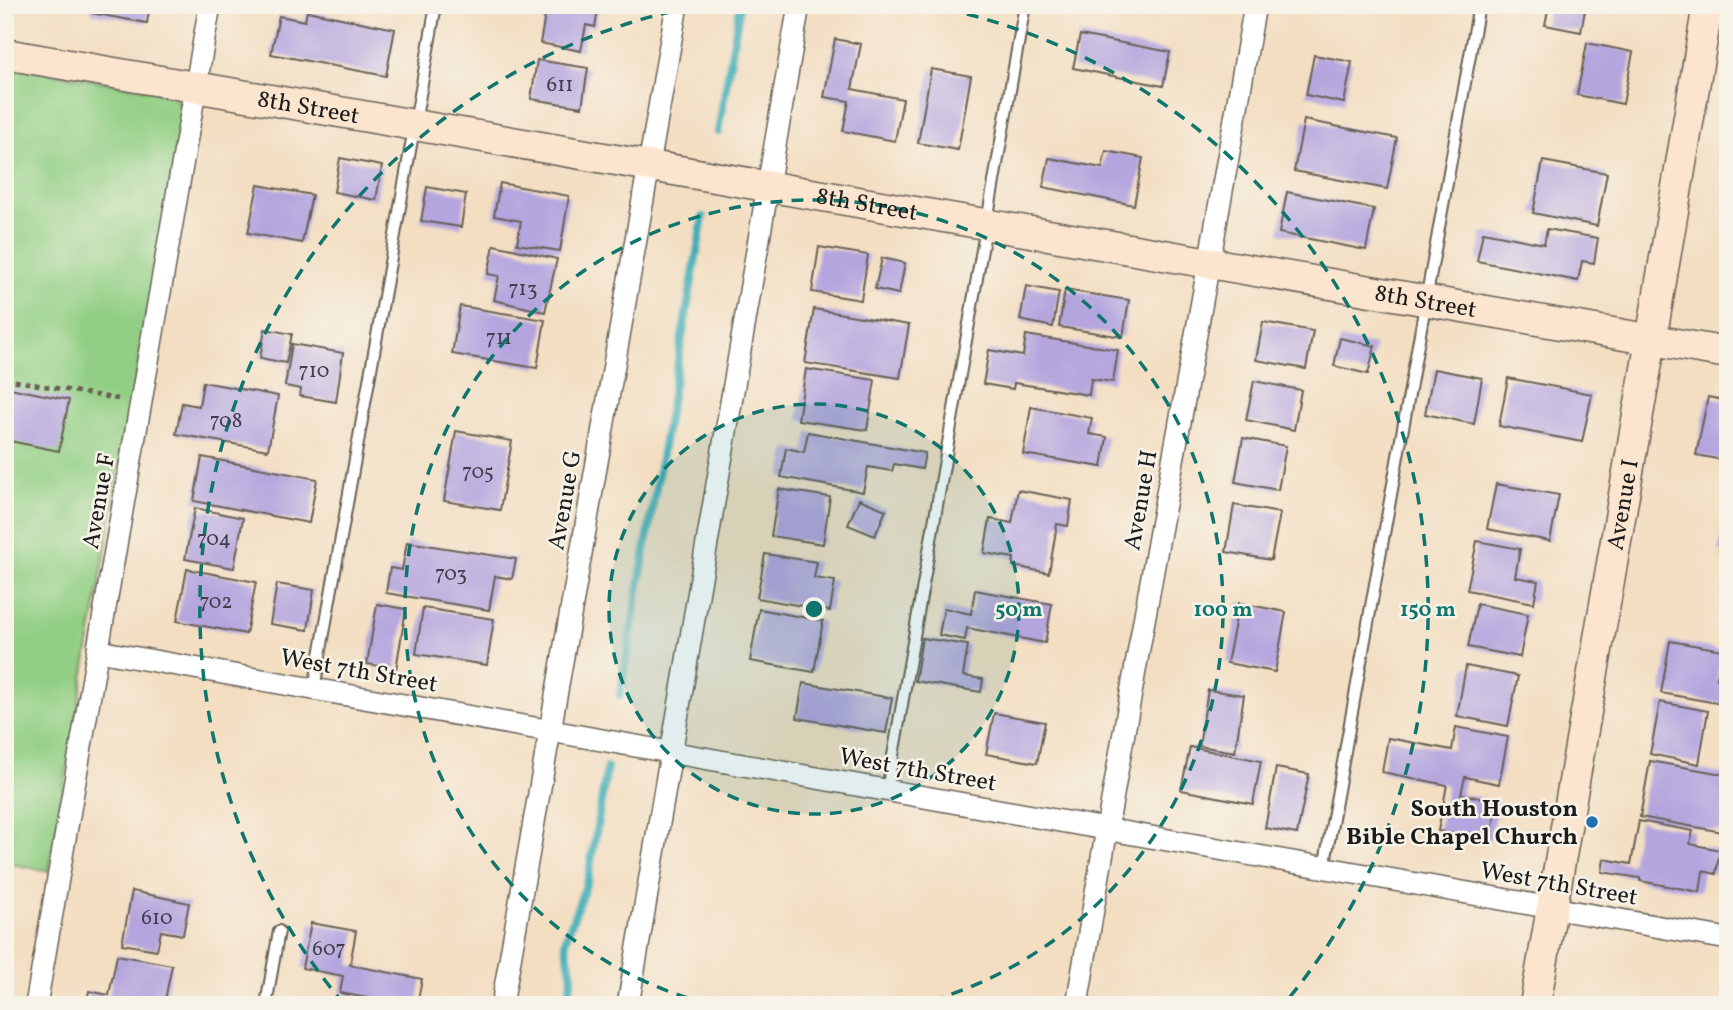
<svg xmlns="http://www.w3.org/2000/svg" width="1733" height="1010" viewBox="0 0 1733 1010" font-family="Vollkorn,serif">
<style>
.green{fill:#92cf84;stroke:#577650;stroke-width:2}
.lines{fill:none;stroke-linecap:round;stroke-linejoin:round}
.stream{stroke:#3fafb8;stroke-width:8}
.building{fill:#b4a5de}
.lane-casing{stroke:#676056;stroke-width:14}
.street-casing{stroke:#676056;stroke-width:24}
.secondary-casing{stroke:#676056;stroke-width:33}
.path{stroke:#676056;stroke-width:4.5;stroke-dasharray:5 5;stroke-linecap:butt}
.lane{stroke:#fff;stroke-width:10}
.street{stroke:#fff;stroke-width:21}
.secondary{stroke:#fce5cf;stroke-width:30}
.ring{fill:none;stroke:#0f766e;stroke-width:3.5;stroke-dasharray:12 9}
.poi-dot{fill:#1f6fb2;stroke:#f7f3e8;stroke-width:2.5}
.labels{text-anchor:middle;stroke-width:5;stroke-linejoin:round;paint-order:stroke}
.number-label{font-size:21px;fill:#423e4c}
.street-label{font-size:24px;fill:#1c1c1c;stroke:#f7f3e8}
.poi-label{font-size:24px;font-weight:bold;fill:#1c1c1c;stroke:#f7f3e8;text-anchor:end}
.centre{fill:#0f766e;stroke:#f7f3e8;stroke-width:3.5}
.ring-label{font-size:21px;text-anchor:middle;font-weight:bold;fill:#0f766e;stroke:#f7f3e8;stroke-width:5;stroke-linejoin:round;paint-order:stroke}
</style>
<rect width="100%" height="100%" fill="#f7f3e8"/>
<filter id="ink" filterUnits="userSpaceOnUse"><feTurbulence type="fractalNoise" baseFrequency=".0143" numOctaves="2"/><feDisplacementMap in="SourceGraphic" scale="14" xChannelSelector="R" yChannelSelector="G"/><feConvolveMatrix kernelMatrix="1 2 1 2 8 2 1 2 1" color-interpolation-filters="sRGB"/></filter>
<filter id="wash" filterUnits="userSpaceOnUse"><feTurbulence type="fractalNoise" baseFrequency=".00686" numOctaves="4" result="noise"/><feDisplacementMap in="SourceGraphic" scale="28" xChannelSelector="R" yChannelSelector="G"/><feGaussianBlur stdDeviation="1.57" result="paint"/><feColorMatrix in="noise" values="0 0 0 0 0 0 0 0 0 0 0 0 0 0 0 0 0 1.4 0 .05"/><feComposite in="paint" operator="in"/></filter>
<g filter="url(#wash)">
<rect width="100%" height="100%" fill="#f3dec2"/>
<!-- green -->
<path class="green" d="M5,65L169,93L179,102L182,117L49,871L5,863Z"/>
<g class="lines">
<!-- stream -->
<g class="stream">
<path d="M718,132L740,5"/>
<path d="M620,695L703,217"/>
<path d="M567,1005L572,977L565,941L588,879L607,768"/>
</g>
</g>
<g id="blocks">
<!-- building -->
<g class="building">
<path d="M93,5H150L147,23L91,13Z"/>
<path d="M547,5H599L595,27L586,25L581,51L540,43Z"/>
<path d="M1549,5H1586L1581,32L1545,25Z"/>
<path d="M307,11L395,29L386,76L271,54L279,16L305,21Z"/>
<path d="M1080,35L1170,52L1163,86L1073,68Z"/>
<path d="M835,39L861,44L852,89L903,99L895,141L843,131L849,101L824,97Z"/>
<path d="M1587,43L1633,52L1623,104L1577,95Z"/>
<path d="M1314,55L1352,62L1344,103L1306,95Z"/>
<path d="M537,60L588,68L582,107L531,99Z"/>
<path d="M931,69L971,76L958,150L918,143Z"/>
<path d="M1304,120L1397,138L1387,189L1294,171Z"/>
<path d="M1106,151L1143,158L1134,205L1043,187L1049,158L1102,168Z"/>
<path d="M340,158L382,166L376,200L334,192Z"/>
<path d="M1543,161L1607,173L1597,226L1533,213Z"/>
<path d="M500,183L569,196L560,251L517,244L521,221L494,216Z"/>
<path d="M258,185L312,195L302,243L248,233Z"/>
<path d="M427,187L466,194L461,227L421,221Z"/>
<path d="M1287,192L1374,209L1366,250L1279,233Z"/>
<path d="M1547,229L1598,238L1594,263L1582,261L1578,281L1477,261L1483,232L1544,244Z"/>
<path d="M494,245L557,259L545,312L494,300L499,276L488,274Z"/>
<path d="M819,247L868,255L861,300L812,292Z"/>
<path d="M882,258L905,263L899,294L875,289Z"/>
<path d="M1026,286L1059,292L1053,327L1020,320Z"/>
<path d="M1065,290L1129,300L1123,337L1059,327Z"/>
<path d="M460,306L545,320L537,368L452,354Z"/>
<path d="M814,309L909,325L900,378L805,363Z"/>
<path d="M1263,322L1313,331L1306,369L1256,360Z"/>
<path d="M265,329L292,334L286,363L260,358Z"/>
<path d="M1026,335L1118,350L1113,382L1091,379L1089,395L1014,383L1013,389L983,384L989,350L1023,356Z"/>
<path d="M1340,338L1375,346L1368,374L1334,366Z"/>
<path d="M292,344L343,353L336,402L300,396L301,389L285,386Z"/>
<path d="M806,369L875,380L867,430L798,420Z"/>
<path d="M1434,369L1482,378L1474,424L1425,414Z"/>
<path d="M1508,378L1592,394L1582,442L1499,426Z"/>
<path d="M1254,381L1301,390L1294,430L1246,420Z"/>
<path d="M203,382L278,396L268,450L176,434L182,403L199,406Z"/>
<path d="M5,387L69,400L59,451L5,440Z"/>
<path d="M1708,397L1728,401V461L1696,455Z"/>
<path d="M1031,407L1092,418L1089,434L1107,437L1102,467L1023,454Z"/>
<path d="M456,431L512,441L500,510L444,501Z"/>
<path d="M808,432L925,453L922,469L894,464L892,471L868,467L863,492L781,477L786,448L804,452Z"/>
<path d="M1243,438L1286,446L1278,490L1235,482Z"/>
<path d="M202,457L317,479L309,523L194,501Z"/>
<path d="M1496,484L1559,495L1550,541L1487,529Z"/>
<path d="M779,489L830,497L823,544L771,536Z"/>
<path d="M1018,490L1072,500L1068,526L1057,524L1049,573L1013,566L1014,558L984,553L990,519L1012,523Z"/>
<path d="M859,499L886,510L875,536L848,525Z"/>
<path d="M1234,505L1280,513L1271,560L1226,552Z"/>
<path d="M195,508L243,518L234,568L185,559Z"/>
<path d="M1726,512H1728V552L1719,551Z"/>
<path d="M1477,541L1520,549L1515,577L1538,581L1534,603L1467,590Z"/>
<path d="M407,542L516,559L512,579L495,576L489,610L386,593L390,568L402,570Z"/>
<path d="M765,554L817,562L814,578L835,581L830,611L757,598Z"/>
<path d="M187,569L256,582L246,634L177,621Z"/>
<path d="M277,584L314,590L308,630L270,624Z"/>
<path d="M975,590L1052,604L1045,643L967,628L965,640L939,635L944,608L971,614Z"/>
<path d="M1239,603L1286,612L1275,672L1227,663Z"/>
<path d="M377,604L406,609L396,669L367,664Z"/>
<path d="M1477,604L1528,614L1520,657L1468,647Z"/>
<path d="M423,608L494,619L487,665L416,654Z"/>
<path d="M759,609L823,621L814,672L750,661Z"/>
<path d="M922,638L968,645L963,676L983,679L981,692L915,681Z"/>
<path d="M1670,641L1722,650L1717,679L1728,681V705L1661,693Z"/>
<path d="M1466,666L1518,676L1508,726L1457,716Z"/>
<path d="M803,683L892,698L886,733L797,718Z"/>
<path d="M1208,690L1244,695L1235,752L1199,746Z"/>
<path d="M1660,702L1708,711L1699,764L1650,754Z"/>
<path d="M994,713L1045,722L1037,763L986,754Z"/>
<path d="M1456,727L1508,737L1499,784L1465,777L1461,794L1498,801L1490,840L1438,831L1447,785L1382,772L1388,738L1452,750Z"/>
<path d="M1190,747L1261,761L1253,804L1181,790Z"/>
<path d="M1650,761L1728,775V833L1640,817Z"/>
<path d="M1276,768L1309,774L1297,834L1265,828Z"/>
<path d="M1639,821L1693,831L1690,844L1720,850L1716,874L1703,871L1700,892L1640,881V878L1602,872L1604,859L1631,864Z"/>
<path d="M132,891L189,903L183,935L161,931L157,950L122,944Z"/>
<path d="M311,923L356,931L350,965L422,979L417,1005H372L373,999L340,993L343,976L302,968Z"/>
<path d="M117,955L172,965L164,1005H86L89,991L109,995Z"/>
</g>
</g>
</g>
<g filter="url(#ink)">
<use href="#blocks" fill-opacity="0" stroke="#676056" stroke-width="2"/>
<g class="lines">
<!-- lane casing -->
<g class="lane-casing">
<g id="lane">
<path d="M314,689L436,5"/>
<path d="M887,790L1025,5"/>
<path d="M1324,868L1479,5"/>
<path d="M266,1005L279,931"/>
</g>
</g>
<!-- street casing -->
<g class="street-casing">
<g id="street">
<path d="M98,651L1728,939"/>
<path d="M36,1005L210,5"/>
<path d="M502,1005L677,5"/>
<path d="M628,1005L799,5"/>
<path d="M1077,1005C1132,671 1197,339 1255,5"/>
</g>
</g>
<!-- secondary casing -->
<g class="secondary-casing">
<g id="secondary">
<path id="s1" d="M5,54L1728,353"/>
<path id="s2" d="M1535,1005L1651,340L1708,5"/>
</g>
</g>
<!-- path -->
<path class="path" d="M5,379L118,399"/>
<!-- lane -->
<use href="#lane" class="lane"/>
<!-- street -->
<use href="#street" class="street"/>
<!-- secondary -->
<use href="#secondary" class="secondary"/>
</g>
</g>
<!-- distance rings -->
<circle cx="814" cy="609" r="205" fill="#0f766e" fill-opacity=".12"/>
<g class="ring">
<circle cx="814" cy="609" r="205"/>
<path d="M708 1004A409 409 0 1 1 920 1004"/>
<path d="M344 1004A614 614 0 0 1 702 5M926 5A614 614 0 0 1 1284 1004"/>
</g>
<!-- markers -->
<circle class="poi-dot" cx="1592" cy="822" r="7"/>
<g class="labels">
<!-- number labels -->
<g class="number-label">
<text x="560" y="91">611</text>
<text x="523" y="295">713</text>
<text x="499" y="344">711</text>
<text x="314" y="377">710</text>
<text x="226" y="427">708</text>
<text x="478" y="478">705</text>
<text x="214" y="545">704</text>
<text x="451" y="580">703</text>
<text x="216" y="608">702</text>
<text x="157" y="924">610</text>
<text x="329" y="955">607</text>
</g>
<!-- street labels -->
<g class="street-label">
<text dy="8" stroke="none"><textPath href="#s1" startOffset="308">8th Street</textPath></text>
<text dy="8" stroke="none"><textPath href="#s1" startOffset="875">8th Street</textPath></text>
<text dy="8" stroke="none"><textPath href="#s1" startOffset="1442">8th Street</textPath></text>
<text transform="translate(564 500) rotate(-80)" y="8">Avenue G</text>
<text transform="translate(1140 500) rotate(-80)" y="8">Avenue H</text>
<text transform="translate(98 501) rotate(-80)" y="8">Avenue F</text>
<text dy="8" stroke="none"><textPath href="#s2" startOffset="508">Avenue I</textPath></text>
<text transform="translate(359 670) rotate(10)" y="8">West 7th Street</text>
<text transform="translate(918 769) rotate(10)" y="8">West 7th Street</text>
<text transform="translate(1559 883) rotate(10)" y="8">West 7th Street</text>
</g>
<!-- poi labels -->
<g class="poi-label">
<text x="1578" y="816">South Houston<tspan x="1578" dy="28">Bible Chapel Church</tspan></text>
</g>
</g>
<circle cx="814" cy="609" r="10" class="centre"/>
<g class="ring-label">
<text x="1019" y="616">50 m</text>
<text x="1223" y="616">100 m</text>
<text x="1428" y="616">150 m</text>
</g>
<!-- margin -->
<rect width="1733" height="1010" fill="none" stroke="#f7f3e8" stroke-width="28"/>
</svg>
